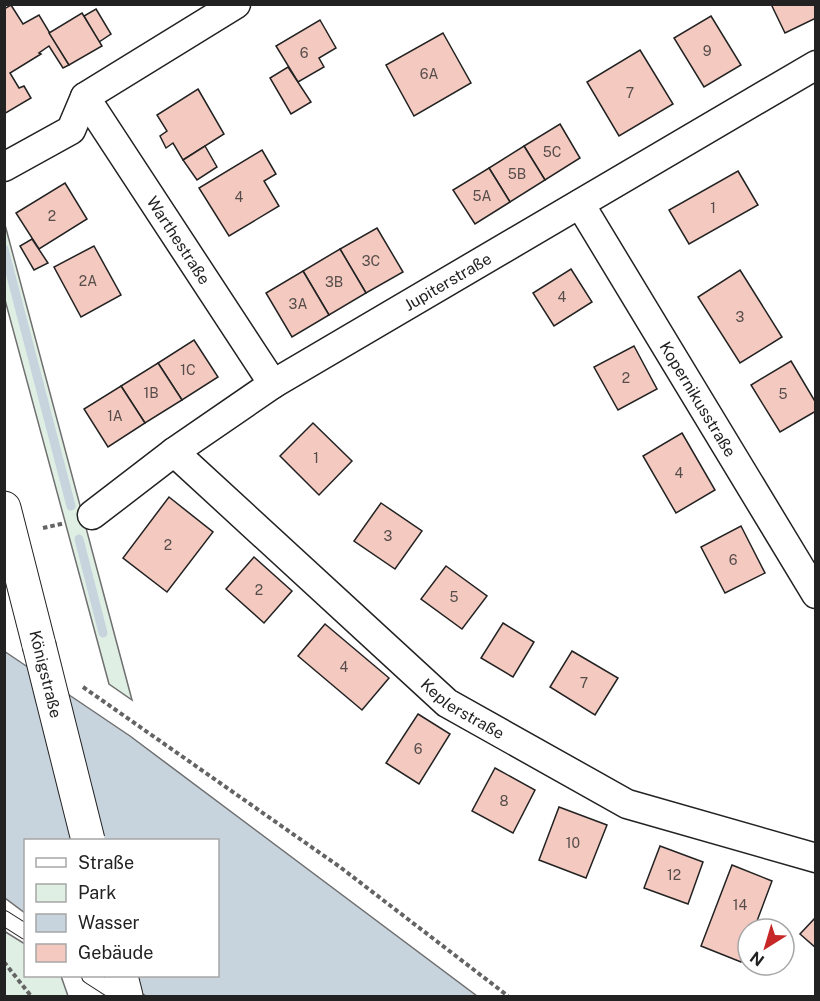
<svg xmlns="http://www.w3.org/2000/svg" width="820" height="1001" viewBox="0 0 820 1001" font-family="'Public Sans',sans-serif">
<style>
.green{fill:#e0efe3;stroke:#6f6f6f;stroke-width:1.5}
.water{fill:#c7d3dd;stroke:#6f6f6f;stroke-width:1.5}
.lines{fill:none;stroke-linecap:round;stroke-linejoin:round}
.stream{stroke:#c7d3dd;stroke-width:9}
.building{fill:#f3c9c0;stroke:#222;stroke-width:1.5}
.lane-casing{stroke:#222;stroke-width:16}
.street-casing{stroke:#222;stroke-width:31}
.secondary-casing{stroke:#222;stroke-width:35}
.path{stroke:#646464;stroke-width:4;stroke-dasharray:4.5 3;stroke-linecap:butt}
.lane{stroke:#fff;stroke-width:14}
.street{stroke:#fff;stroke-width:28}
.secondary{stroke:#fff;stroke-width:33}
.secondary-bridge-casing{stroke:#222;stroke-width:35;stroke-linecap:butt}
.secondary-bridge{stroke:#fff;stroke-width:33}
.labels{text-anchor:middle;stroke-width:4.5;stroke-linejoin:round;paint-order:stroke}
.number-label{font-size:14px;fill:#564c4a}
.street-label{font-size:16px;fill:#222;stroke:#fff}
</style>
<rect width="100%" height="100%" fill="#fff"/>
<!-- green -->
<g class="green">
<path d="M4,221L132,700L109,684L5,300Z"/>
<path d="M4,931L25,944L26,976H61L68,996H5Z"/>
</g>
<!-- water -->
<path class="water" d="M4,651L130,736L477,996H146L116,976H218V840H26L25,913L5,898Z"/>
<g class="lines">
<!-- stream -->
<g class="stream">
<path d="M4,249L71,506"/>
<path d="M79,539L103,633"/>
</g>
</g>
<!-- building -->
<g class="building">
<path d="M771,4H816V18L785,33Z"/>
<path d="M11,5L23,24L39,15L69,65L63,68L49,46L39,53L41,54L10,73L19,88L24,86L31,98L4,114V9Z"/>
<path d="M96,9L111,34L99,42L84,16Z"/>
<path d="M82,13L102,46L69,65L49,33Z"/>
<path d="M711,16L741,65L704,87L674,38Z"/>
<path d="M320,20L336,48L319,58L324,67L298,82L276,46Z"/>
<path d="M443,33L471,83L414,116L386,65Z"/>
<path d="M640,50L673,104L619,136L587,82Z"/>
<path d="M288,67L311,102L291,114L270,78Z"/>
<path d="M198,89L224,134L183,160L173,143L166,148L160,136L167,131L157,115Z"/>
<path d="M560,124L580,158L545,180L524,146Z"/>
<path d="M205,146L217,167L197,180L183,160Z"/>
<path d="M524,146L545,180L510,202L489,168Z"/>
<path d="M262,150L276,174L264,181L279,206L229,236L199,188Z"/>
<path d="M489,168L510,202L475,224L453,190Z"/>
<path d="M738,171L758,205L689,244L669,210Z"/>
<path d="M65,183L87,219L39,249L16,213Z"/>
<path d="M377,228L403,272L366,293L340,249Z"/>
<path d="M32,239L48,263L34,270L20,246Z"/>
<path d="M94,246L121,295L81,317L54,267Z"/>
<path d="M340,249L366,293L329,315L303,271Z"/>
<path d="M571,269L592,302L554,326L533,293Z"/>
<path d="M740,270L782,337L740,363L698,297Z"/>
<path d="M303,271L329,315L292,337L266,293Z"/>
<path d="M194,340L218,377L182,400L158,363Z"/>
<path d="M634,346L657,389L618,410L594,367Z"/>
<path d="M791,361L816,403V411L780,432L751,385Z"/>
<path d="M158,363L182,400L145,423L121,386Z"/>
<path d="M121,386L145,423L108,447L84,409Z"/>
<path d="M313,423L352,461L319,495L280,456Z"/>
<path d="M682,433L715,490L676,513L643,456Z"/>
<path d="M169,497L213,532L167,592L123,558Z"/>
<path d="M381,503L422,531L395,569L354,541Z"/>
<path d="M741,526L765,573L725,593L701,547Z"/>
<path d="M254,557L292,591L264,623L226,589Z"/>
<path d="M446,566L487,596L462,629L421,599Z"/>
<path d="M503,623L534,642L513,677L481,658Z"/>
<path d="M325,624L389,678L362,710L298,656Z"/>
<path d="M572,651L618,678L595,715L550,687Z"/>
<path d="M418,714L450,734L419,784L386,763Z"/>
<path d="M495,768L535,790L513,833L472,811Z"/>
<path d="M559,807L607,825L586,878L539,860Z"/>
<path d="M660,846L703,862L688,904L644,888Z"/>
<path d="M732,865L772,881L754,929H748V944L741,962L701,946Z"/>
<path d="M816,917V948L800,934Z"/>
</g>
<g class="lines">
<!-- lane casing -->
<g class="lane-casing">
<g id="lane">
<path d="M4,918L26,932"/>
<path d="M89,976L120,996"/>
</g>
</g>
<!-- street casing -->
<g class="street-casing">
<g id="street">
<path id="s1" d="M85,97L273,384"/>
<path d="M4,167L71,130L85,97L236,4"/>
<path id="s2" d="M580,204L816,594"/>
<path id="s3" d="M174,452L447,703L627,804L816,858"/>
<path id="s4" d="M92,515L174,452L273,384L816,65"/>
</g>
</g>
<!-- secondary casing -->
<g class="secondary-casing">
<g id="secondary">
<path d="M4,508L39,645"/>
<path d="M121,976L126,996"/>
</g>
</g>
<!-- path -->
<g class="path">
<path d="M43,528L65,523"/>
<path d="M83,687L340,867L508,996"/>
<path d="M4,962L31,996"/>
</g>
<!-- lane -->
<use href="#lane" class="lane"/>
<!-- street -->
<use href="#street" class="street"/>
<!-- secondary -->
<use href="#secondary" class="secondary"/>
<!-- secondary-bridge casing -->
<g class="secondary-bridge-casing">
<path id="secondary-bridge" d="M39,645L88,840"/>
</g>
<!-- secondary-bridge -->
<use href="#secondary-bridge" class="secondary-bridge"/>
</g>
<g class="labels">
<!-- number labels -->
<g class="number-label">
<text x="707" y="56">9</text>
<text x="304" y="58">6</text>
<text x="429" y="79">6A</text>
<text x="630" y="98">7</text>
<text x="552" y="157">5C</text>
<text x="517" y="179">5B</text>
<text x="482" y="201">5A</text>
<text x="239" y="202">4</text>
<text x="713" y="213">1</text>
<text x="52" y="221">2</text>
<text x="371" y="266">3C</text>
<text x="88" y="286">2A</text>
<text x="334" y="287">3B</text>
<text x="562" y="302">4</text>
<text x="298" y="309">3A</text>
<text x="740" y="322">3</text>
<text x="188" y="375">1C</text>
<text x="626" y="383">2</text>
<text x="151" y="398">1B</text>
<text x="783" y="399">5</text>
<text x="115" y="421">1A</text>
<text x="316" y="463">1</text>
<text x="679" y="478">4</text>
<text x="388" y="541">3</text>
<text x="168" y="550">2</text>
<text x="733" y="565">6</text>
<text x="259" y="595">2</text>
<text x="454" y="602">5</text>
<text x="344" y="672">4</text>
<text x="584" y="688">7</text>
<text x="418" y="754">6</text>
<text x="504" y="806">8</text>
<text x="573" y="848">10</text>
<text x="674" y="880">12</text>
<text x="740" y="910">14</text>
</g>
<!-- street labels -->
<g class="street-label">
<text dy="6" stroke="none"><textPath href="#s1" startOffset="171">Warthestraße</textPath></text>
<text dy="6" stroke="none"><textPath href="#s4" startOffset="426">Jupiterstraße</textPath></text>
<text dy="6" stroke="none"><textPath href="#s2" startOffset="228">Kopernikusstraße</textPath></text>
<text transform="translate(46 674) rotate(76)" y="6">Königstraße</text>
<text dy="6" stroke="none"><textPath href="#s3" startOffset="387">Keplerstraße</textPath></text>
</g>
</g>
<!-- border -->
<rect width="820" height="1001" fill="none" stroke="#222222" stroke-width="12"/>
<!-- legend -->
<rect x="24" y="839" width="195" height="138" fill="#ffffff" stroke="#a7a7a7" stroke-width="1.5"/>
<rect x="36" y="858" width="30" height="9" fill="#ffffff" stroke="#a7a7a7" stroke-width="1.5"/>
<text x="78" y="869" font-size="18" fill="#222222">Straße</text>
<rect x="36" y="884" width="30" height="18" fill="#e0efe3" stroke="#a7a7a7" stroke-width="1.5"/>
<text x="78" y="899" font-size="18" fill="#222222">Park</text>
<rect x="36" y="914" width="30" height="18" fill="#c7d3dd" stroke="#a7a7a7" stroke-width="1.5"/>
<text x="78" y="929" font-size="18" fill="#222222">Wasser</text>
<rect x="36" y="944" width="30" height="18" fill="#f3c9c0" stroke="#a7a7a7" stroke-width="1.5"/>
<text x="78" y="959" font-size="18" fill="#222222">Gebäude</text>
<!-- north arrow -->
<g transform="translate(766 947) rotate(217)"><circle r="28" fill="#ffffff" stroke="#a7a7a7" stroke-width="1.5"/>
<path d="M0-4.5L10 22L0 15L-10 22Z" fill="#c62828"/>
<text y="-9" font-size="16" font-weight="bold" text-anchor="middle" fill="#222222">N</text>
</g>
</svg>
